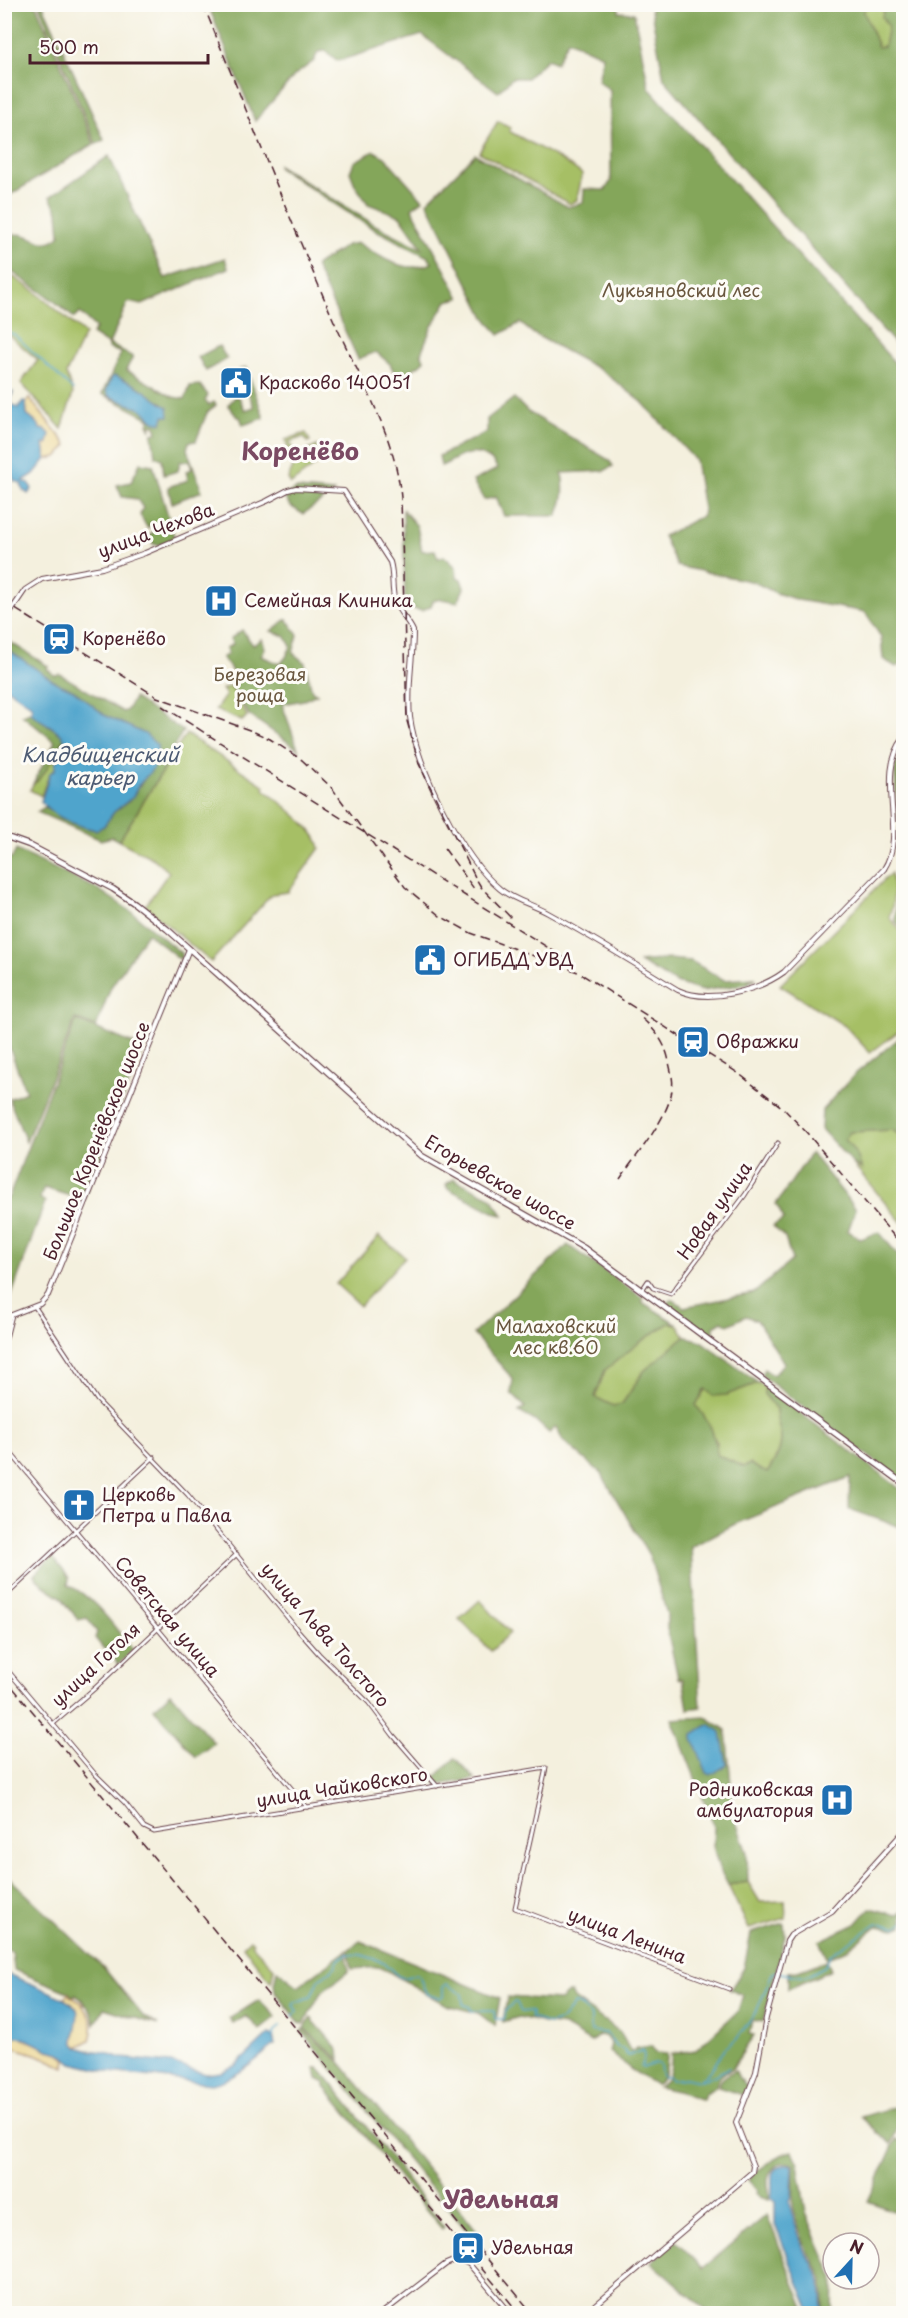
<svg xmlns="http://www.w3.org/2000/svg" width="908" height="2318" viewBox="0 0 908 2318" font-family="'Playpen Sans',sans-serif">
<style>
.green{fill:#a6bf65;stroke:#786f48;stroke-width:1.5}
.forest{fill:#84a65a;stroke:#676242;stroke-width:1.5;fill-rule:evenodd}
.sand{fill:#eeda9e;stroke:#9c7c64;stroke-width:1.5}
.water{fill:#50a4cc;stroke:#4d627c;stroke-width:1.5}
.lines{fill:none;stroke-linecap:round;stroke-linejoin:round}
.stream{stroke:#50a4cc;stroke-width:1.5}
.tertiary-casing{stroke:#643e46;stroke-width:5}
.secondary-casing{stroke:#643e46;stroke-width:6}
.primary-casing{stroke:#643e46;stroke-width:7}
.tertiary{stroke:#fff;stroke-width:3}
.secondary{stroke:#fff;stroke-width:4}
.primary{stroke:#fff;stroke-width:4.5}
.rail{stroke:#4a1f2b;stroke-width:1.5;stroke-dasharray:9 4.5;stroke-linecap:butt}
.labels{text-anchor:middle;stroke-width:6;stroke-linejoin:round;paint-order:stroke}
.park-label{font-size:18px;fill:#6a573f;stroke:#fdfcf7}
.poi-label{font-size:18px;fill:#4a1f2b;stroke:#fdfcf7;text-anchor:start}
.street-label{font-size:18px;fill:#4a1f2b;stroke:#fdfcf7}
.water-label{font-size:20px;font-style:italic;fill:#4d5b73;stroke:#fdfcf7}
.district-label{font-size:24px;font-weight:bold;fill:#7b4a63;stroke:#fdfcf7}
</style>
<rect width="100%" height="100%" fill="#fdfcf7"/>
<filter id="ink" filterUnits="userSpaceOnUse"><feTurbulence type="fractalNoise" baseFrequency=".0167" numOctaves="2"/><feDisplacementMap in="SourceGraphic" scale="12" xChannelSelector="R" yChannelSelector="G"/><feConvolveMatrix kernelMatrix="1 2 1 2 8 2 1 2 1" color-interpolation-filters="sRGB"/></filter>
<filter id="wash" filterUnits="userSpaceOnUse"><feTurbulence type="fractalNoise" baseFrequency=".008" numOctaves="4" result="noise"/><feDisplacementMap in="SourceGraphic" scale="24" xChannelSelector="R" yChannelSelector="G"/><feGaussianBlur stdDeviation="1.35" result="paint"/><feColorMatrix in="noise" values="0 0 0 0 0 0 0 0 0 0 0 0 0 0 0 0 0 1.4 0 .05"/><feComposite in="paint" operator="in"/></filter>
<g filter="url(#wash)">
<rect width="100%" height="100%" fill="#f4f0de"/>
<!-- green -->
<g class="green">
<path d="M865,5H885L882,17L888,26L884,46L878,47L864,12Z"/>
<path d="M498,121L510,127L509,131C533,145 559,157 582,174L577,200L570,204L479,152Z"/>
<path d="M4,271L32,289L85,334L66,374L73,393L62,429L21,383L38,360L5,332Z"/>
<path d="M306,433L310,441L307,442L304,437L289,442L302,465L308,459L306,451L317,446L321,461L291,484L288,479L294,465L285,440Z"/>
<path d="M230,686L247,716L242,721L215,710L226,695L222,689Z"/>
<path d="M186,734L265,786L264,789C280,803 317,828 320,848L288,892L272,894L211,962L145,906L169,872L154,859L119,841Z"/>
<path d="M65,737C66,747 55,758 55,770L47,780L41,796L30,790L55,742Z"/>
<path d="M891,873C894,889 895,902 889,917L903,934V1028L870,1053L845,1026L780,985Z"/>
<path d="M892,1130L903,1137V1224L853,1164L862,1169L845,1139L850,1132Z"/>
<path d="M379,1236L405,1257L360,1306L336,1284Z"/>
<path d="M669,1323L677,1324L685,1336L644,1371L622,1404L613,1406L595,1397L605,1370L640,1342Z"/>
<path d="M758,1383L765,1386L764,1394L776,1409C776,1421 781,1427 781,1437C782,1451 773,1462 767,1474L750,1464L744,1467L717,1455L716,1441L696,1405L705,1389L726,1395Z"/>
<path d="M480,1600L510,1633L491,1651L459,1619Z"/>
<path d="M748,1882L760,1902L785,1901L786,1918L749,1929L728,1885Z"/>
<path d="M250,1939L253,1942L251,1944L274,1968L271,1982L243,1946Z"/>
</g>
<!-- forest -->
<g class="forest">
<path d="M5,4L36,5L94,144L5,198Z"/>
<path d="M619,4V12L634,13L649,88L903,372V664L896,667L883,659L881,637L865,612L798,600L776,593L754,582L677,566L663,536L702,516L703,509L695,460L642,402L602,371L534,334L520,323L499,335L485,317L427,202L475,154L568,207L583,203L584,189L605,190L611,181L610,90L598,81L603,56L568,40L556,63L547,59L527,78H512L498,92L422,35L338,61L325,51L318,52L314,61L295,75L255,121L208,5Z"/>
<path d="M39,5H43L104,140L96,144Z"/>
<path d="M650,5H865L864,12L878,47L884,46L888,26L882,17L885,5H903V353L664,79Z"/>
<path d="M374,151L385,157L423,200L412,208L460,298L447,301L432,326L421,353L424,360L421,364L397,379L390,364L376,352L358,359L315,266L347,245L358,243C381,257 404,275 432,263L428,257L372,228L279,168L278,165L375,225L423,249L400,216L368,204L355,185L350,172L354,162Z"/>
<path d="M109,156L165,278L225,258L228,268L142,305L128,302L109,344L133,357L126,370L173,397L185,399L190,386L200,385L208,395L205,401L209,405L214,402L216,405L207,413L196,441L189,442L187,449L202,491L172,503L168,487L188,480L186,471L192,469L189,461L180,462L178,471L164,475L162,459L155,456L152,434L157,433L155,425H150L151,430L148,424L150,419L102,394L121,353L108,348L109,345L92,334L96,328L80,313L74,318L54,301L5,267L4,236C10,235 19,233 24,235C38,239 45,249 60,235L58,212L50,197ZM115,376L137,386L157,401L162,402L168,416H164L162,422L154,421L143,410L109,396Z"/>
<path d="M219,346L227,359L206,371L198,357Z"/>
<path d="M246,367L264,418L243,425L240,417H237L228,405L235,397H239L245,410L254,407L239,370Z"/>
<path d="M514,398L528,412L609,460L613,466L604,471L562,473C565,490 564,500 557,516H504L496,497L484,500L473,481L497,469C494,458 479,452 468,454C460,455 449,463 441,466L439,456L487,432V419Z"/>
<path d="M140,463L153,465L174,536L170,542L158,545L153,544L149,536L154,531V523H151L148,529L140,515L143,508L137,499L122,497L117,485L131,482Z"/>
<path d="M297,489L334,492L303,514L290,506L283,495Z"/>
<path d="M403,510L417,526L422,551L435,550L438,558L444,556L456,567L457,577L461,579L464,588L458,602L441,599L433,601L431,606L422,611L414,609L405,599Z"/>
<path d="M287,619L298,635L293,653L305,663L312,691L317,694L304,700L282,704L298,749L249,715L232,688C237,675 230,667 222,658L228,654L226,648L233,644L230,639L242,630L253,645L262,639L265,648L261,656L280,664L286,657L291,646L285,636L271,631Z"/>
<path d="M5,639L48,666L47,669L54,675L60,674L123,712L127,710L134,698L183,731L171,752L170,759L119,841L112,837L101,840L37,812L45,807C61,818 77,826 96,830L104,826L114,812L129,801L143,781L145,734L106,716L73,690L57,683L8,650L5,654Z"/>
<path d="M30,712L65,737C57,748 44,780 33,784L55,742L22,715Z"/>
<path d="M900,759L904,766L903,929L895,921V917L902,831V823L898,819L895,770L896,763Z"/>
<path d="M16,850L99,890L132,912L182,954L180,959L147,933L111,987L96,1027L75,1019L26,1142L9,1099L26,1092L5,1036V856L12,858Z"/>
<path d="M669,959L691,961L724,980L756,978L746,984L702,991L676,983L639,962Z"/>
<path d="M76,1020L143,1048L83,1200L44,1188L40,1198L45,1202L11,1297L5,1286V1199L9,1197Z"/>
<path d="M903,1035V1137L892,1130L850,1132L845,1139L857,1155L862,1169L853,1164L821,1129L822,1110L855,1074Z"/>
<path d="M811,1153L856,1209L848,1231L861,1239L879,1232L903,1261V1482L761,1375L764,1369L773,1375L784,1363L757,1320L746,1316L728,1325L722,1321L714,1326V1333L717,1335L714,1339L667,1304L672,1299L684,1307L754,1293L792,1260L785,1238L773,1226L784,1219L776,1204Z"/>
<path d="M454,1179L491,1197L503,1215L497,1214L447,1188L446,1184Z"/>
<path d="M568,1245L643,1298L642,1302L677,1324L669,1323L640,1342L605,1370L595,1397L613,1406L622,1404L644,1371L685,1336L701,1341L758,1383L726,1395L714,1396L705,1389L696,1405C711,1425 714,1430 717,1455L744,1467L750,1464L767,1473C774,1462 782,1451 781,1437C780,1427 776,1421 776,1409L764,1394L765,1386L903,1491V1528L849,1509L850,1477L735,1524L691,1547L701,1707L688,1709L683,1679L678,1678L667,1629V1614L649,1555L601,1473L563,1441L556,1427L549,1433L537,1422L519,1412L525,1407L511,1393L513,1379L473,1334Z"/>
<path d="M52,1556L69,1578L68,1585C96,1598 114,1627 133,1650L118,1665L109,1649H104L95,1638L97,1632L87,1618L78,1620L61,1597L44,1586L34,1575Z"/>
<path d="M171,1693L214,1743L196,1757L154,1708Z"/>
<path d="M706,1717L726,1730L734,1816L747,1853L748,1882L728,1885L719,1868L713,1846L714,1826L672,1719Z"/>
<path d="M455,1758L475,1779L438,1785L433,1779Z"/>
<path d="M4,1873L103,1967L143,2016L158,2025L104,2008L95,2024C92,2011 87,2001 75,1995L74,1998L68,1992L14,1970L12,1952L5,1949Z"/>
<path d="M870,1908L897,1915L903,1910V1926L895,1929L877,1926L847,1950L827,1958L819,1941L856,1924Z"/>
<path d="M784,1923L785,1936L763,2022L752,2020L749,2034L754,2035C747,2047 739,2057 732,2069C724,2072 717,2077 716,2087L705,2093L703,2100L681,2092L658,2087C670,2080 672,2066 671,2054L696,2050L738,2011L743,1995L730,1990L744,1968L751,1933Z"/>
<path d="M360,1941L500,1998L495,2026L478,2013L446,2005L381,1967L352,1969L348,1950Z"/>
<path d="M346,1951L349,1971L320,1994L304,2024L299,2022L275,1991L274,1984L277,1970L298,1986Z"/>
<path d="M827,1960L831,1970L788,1989V1972L798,1971Z"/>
<path d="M568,1993H571L574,1999L620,2032L631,2052L637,2048L651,2046L656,2053L667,2054C667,2066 666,2079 655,2085L630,2069L609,2051L611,2044L605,2036L599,2035L591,2042L564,2026L544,2023L519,2017L503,2022L507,1997L560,2000Z"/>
<path d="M259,2000L276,2017L260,2030L246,2016L233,2024L229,2019Z"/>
<path d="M311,2018L339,2050L340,2060L304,2028Z"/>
<path d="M303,2029L341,2063L478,2232L472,2237L301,2031Z"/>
<path d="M315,2068H319C363,2120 402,2174 444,2227L442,2229L325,2087V2083L317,2079Z"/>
<path d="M735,2070L739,2078L748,2087L743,2095L718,2087C720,2077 728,2075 735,2070Z"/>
<path d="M897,2106L903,2112V2115L891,2144L861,2117Z"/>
<path d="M896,2139L903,2143V2215L868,2201Z"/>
<path d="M792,2151L798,2164L806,2213L834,2279L833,2313H824L823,2280L814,2260L807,2252L793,2210L794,2165C783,2158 770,2167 768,2180C767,2187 771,2193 769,2200L760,2197L756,2193L758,2191L749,2180C756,2171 780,2153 792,2151Z"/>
<path d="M767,2215L806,2313H710L651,2262L676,2241L703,2268Z"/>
</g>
<!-- sand -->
<g class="sand">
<path d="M29,398L67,445L57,457L46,459L44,445L47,444C42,430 38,424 27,415L26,402Z"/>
<path d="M68,1992L70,1996L84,2004L82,2005C92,2016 95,2024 90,2040L78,2047L74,2042L77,2016L64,2000Z"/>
<path d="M20,2037L60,2053L66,2060L64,2067L38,2055L5,2045L4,2038Z"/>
</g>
<!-- water -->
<g class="water">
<path d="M115,376C122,379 130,382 137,386C149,393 158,402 168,407L169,416H164L162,423L154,421L143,410L109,396L106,391L112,377Z"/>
<path d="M10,391L13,392L10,403L18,408L23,401L26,402L27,415L39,425L40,429L46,430L50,434L48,443L44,444L46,459L34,474L23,481L29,483L32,489L28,494L23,490L21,483L14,481L10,469L5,467V395Z"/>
<path d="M8,650L57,683L73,690L106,716L145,734L157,745L158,757L153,769L138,786L133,797L114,812L104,826L96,830C77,826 52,817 41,801L50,773L55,770V764L65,740C59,728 40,722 30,712L32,710L31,705L5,687V679L9,676L5,667V654Z"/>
<path d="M709,1724L721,1732L727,1765L711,1775L707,1773L693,1739V1734Z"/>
<path d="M5,1973C17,1978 71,1998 77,2009C80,2017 74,2033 74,2042L78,2047L87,2050L105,2052L122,2058L171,2063L206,2074L221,2072L236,2065L269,2034L273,2036L275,2045C256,2059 236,2080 211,2084L110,2072L72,2063L60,2053L48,2050L26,2039L20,2037L5,2038Z"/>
<path d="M790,2164L793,2167L792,2195L790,2201L791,2210L805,2253L813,2262L821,2281L823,2313H811L775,2225V2202L771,2199C775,2183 763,2167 790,2164Z"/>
</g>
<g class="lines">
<!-- stream -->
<g class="stream">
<path d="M4,330L15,335L73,390"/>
<path d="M293,2016L297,2011L293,2005L296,2002L311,1997L318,1980L335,1967L339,1959L347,1954L362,1955L383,1962L398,1976L404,1978L416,1974L419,1976L426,1993L440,1998L443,1996V1987L447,1984L462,1994L463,2004L470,2007L471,2011H494L495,2019H504L506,2010L514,2002L517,2003L521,2012L530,2011L532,2013L531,2018L550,2024L561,2020L574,2004L580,2005L591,2016V2031L606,2033L616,2047L622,2048L628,2056L643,2050L644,2058L641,2067L643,2068L655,2063L660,2065L662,2077H669L671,2080L685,2078L700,2081L714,2066L725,2048L736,2040L757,2010L772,1974L774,1972L805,1977L825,1966L830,1955L877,1923L897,1927L904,1922"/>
<path d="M273,2037L275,2031L281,2026"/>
<path d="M713,2076L729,2068"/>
<path d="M701,2081L711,2076"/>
</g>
</g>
</g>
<g filter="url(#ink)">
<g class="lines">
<!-- tertiary casing -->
<g class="tertiary-casing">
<g id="tertiary">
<path d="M642,1290L648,1281L653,1288L671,1294L745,1195L778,1143"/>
<path d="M35,1307L97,1400L188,1495L296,1628L319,1654L369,1703L393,1735L437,1786"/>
<path d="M4,1346L12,1315"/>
<path d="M4,1445L307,1807"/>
<path d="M10,1592L154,1457"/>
<path d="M4,1666L95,1774L125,1803L144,1827L154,1832L546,1768L515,1908L729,1989"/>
<path d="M54,1723L95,1688L237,1554"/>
</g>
</g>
<!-- secondary casing -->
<g class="secondary-casing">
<g id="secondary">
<path d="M4,621L25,590L42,579L102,568L145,553L267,501L288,490L296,488L344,491L390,562C394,575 391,589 395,602C399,613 408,620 413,631C413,660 407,688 410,717C416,766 462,858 500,889C515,901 532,904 548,913C592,937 635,964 678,990C708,1004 758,991 784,972L884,869C908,832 874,775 904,738"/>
<path d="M4,1318L40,1304L48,1295L189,949"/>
<path d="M381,2314L446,2264L458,2259L469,2264L511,2314"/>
<path d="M585,2314L752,2172L753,2166L736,2123L756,2072L766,2018L787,1941L791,1935L832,1911L904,1831"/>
</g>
</g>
<!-- primary casing -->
<g class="primary-casing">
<path id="primary" d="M4,836L29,845L113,889L134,903L167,929L422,1156L584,1248L904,1484"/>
</g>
<!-- tertiary -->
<use href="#tertiary" class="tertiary"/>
<!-- secondary -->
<use href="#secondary" class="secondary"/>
<!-- primary -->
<use href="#primary" class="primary"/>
<!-- rail -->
<g class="rail">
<path d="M203,4C245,107 286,210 330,312C356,373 395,431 401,498L407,721L419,764L475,877L481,887L512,919"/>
<path d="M4,602L157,697L252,731L270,739L302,760L332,788L405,887L440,916L471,933L578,972L738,1073L783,1108L807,1133L904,1248"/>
<path d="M162,706L571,962"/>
<path d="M444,848L475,890"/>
<path d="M620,1179C636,1155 668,1119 672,1090C674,1081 671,1072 669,1062C666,1043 654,1028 639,1016"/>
<path d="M4,1677L533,2314"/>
<path d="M371,2130L407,2180L520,2314"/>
</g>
</g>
</g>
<!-- icons -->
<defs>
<g id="civic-square" transform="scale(1.725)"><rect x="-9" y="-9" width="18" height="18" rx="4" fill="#1f6fb2" stroke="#fdfcf7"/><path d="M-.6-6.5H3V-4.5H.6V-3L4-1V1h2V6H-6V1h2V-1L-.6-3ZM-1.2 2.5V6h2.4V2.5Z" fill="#fff"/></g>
<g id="hospital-square" transform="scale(1.725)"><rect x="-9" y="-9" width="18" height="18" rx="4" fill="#1f6fb2" stroke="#fdfcf7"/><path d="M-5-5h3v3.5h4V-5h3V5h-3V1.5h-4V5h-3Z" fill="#fff"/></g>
<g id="station-square" transform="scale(1.725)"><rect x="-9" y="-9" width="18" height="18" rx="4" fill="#1f6fb2" stroke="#fdfcf7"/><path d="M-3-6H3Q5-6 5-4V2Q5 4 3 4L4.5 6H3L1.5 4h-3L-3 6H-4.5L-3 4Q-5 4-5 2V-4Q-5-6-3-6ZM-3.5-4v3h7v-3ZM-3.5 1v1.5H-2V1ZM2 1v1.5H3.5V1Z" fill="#fff"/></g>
<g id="church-square" transform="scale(1.725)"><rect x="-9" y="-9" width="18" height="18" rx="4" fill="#1f6fb2" stroke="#fdfcf7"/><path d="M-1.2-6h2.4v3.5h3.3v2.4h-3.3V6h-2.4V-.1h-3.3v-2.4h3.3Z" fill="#fff"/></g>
</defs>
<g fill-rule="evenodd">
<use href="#civic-square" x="236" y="383"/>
<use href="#hospital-square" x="221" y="601"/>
<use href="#station-square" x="59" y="639"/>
<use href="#civic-square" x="430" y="960"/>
<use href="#station-square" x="693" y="1042"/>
<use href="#church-square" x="79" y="1505"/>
<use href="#hospital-square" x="837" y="1800"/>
<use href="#station-square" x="468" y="2248"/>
</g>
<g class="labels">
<!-- park labels -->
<g class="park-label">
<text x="681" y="297">Лукьяновский лес</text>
<text x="260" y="681">Березовая<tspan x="260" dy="21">роща</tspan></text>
<text x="556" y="1333">Малаховский<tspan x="556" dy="21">лес кв.60</tspan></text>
</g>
<!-- poi labels -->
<g class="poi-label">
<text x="259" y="389">Красково 140051</text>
<text x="244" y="607">Семейная Клиника</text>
<text x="82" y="645">Коренёво</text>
<text x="453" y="966">ОГИБДД УВД</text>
<text x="716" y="1048">Овражки</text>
<text x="102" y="1501">Церковь<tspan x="102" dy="21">Петра и Павла</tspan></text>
<text x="814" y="1796" text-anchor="end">Родниковская<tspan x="814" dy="21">амбулатория</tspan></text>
<text x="491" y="2254">Удельная</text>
</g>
<!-- street labels -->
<g class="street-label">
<text transform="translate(156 531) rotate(-21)" y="6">улица Чехова</text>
<text transform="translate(97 1141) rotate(-68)" y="6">Большое Коренёвское шоссе</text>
<text transform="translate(500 1183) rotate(30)" y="6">Егорьевское шоссе</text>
<text transform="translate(715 1211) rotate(-55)" y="6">Новая улица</text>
<text transform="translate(167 1617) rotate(50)" y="6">Советская улица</text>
<text transform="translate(325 1635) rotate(49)" y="6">улица Льва Толстого</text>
<text transform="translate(96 1665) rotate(-43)" y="6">улица Гоголя</text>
<text transform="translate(342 1788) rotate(-9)" y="6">улица Чайковского</text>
<text transform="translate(627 1936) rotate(21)" y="6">улица Ленина</text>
</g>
<!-- water labels -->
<g class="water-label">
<text x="100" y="762">Кладбищенский<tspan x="100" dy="23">карьер</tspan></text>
</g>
<!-- district labels -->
<g class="district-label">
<text x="300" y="460">Коренёво</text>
<text x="501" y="2208">Удельная</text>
</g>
</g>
<!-- margin -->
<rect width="908" height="2318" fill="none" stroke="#fdfcf7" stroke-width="24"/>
<!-- north arrow -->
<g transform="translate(851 2261) rotate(22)"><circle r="28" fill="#fdfcf7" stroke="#b5a4a5" stroke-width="1.5"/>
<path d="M0-4.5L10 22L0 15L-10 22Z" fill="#1f6fb2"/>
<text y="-9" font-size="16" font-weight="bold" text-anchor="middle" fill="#4a1f2b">N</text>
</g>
<!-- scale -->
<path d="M30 54v9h178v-9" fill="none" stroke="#4a1f2b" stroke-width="3"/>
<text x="39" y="54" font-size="18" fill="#4a1f2b" stroke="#fdfcf7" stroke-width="4.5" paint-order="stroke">500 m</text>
</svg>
